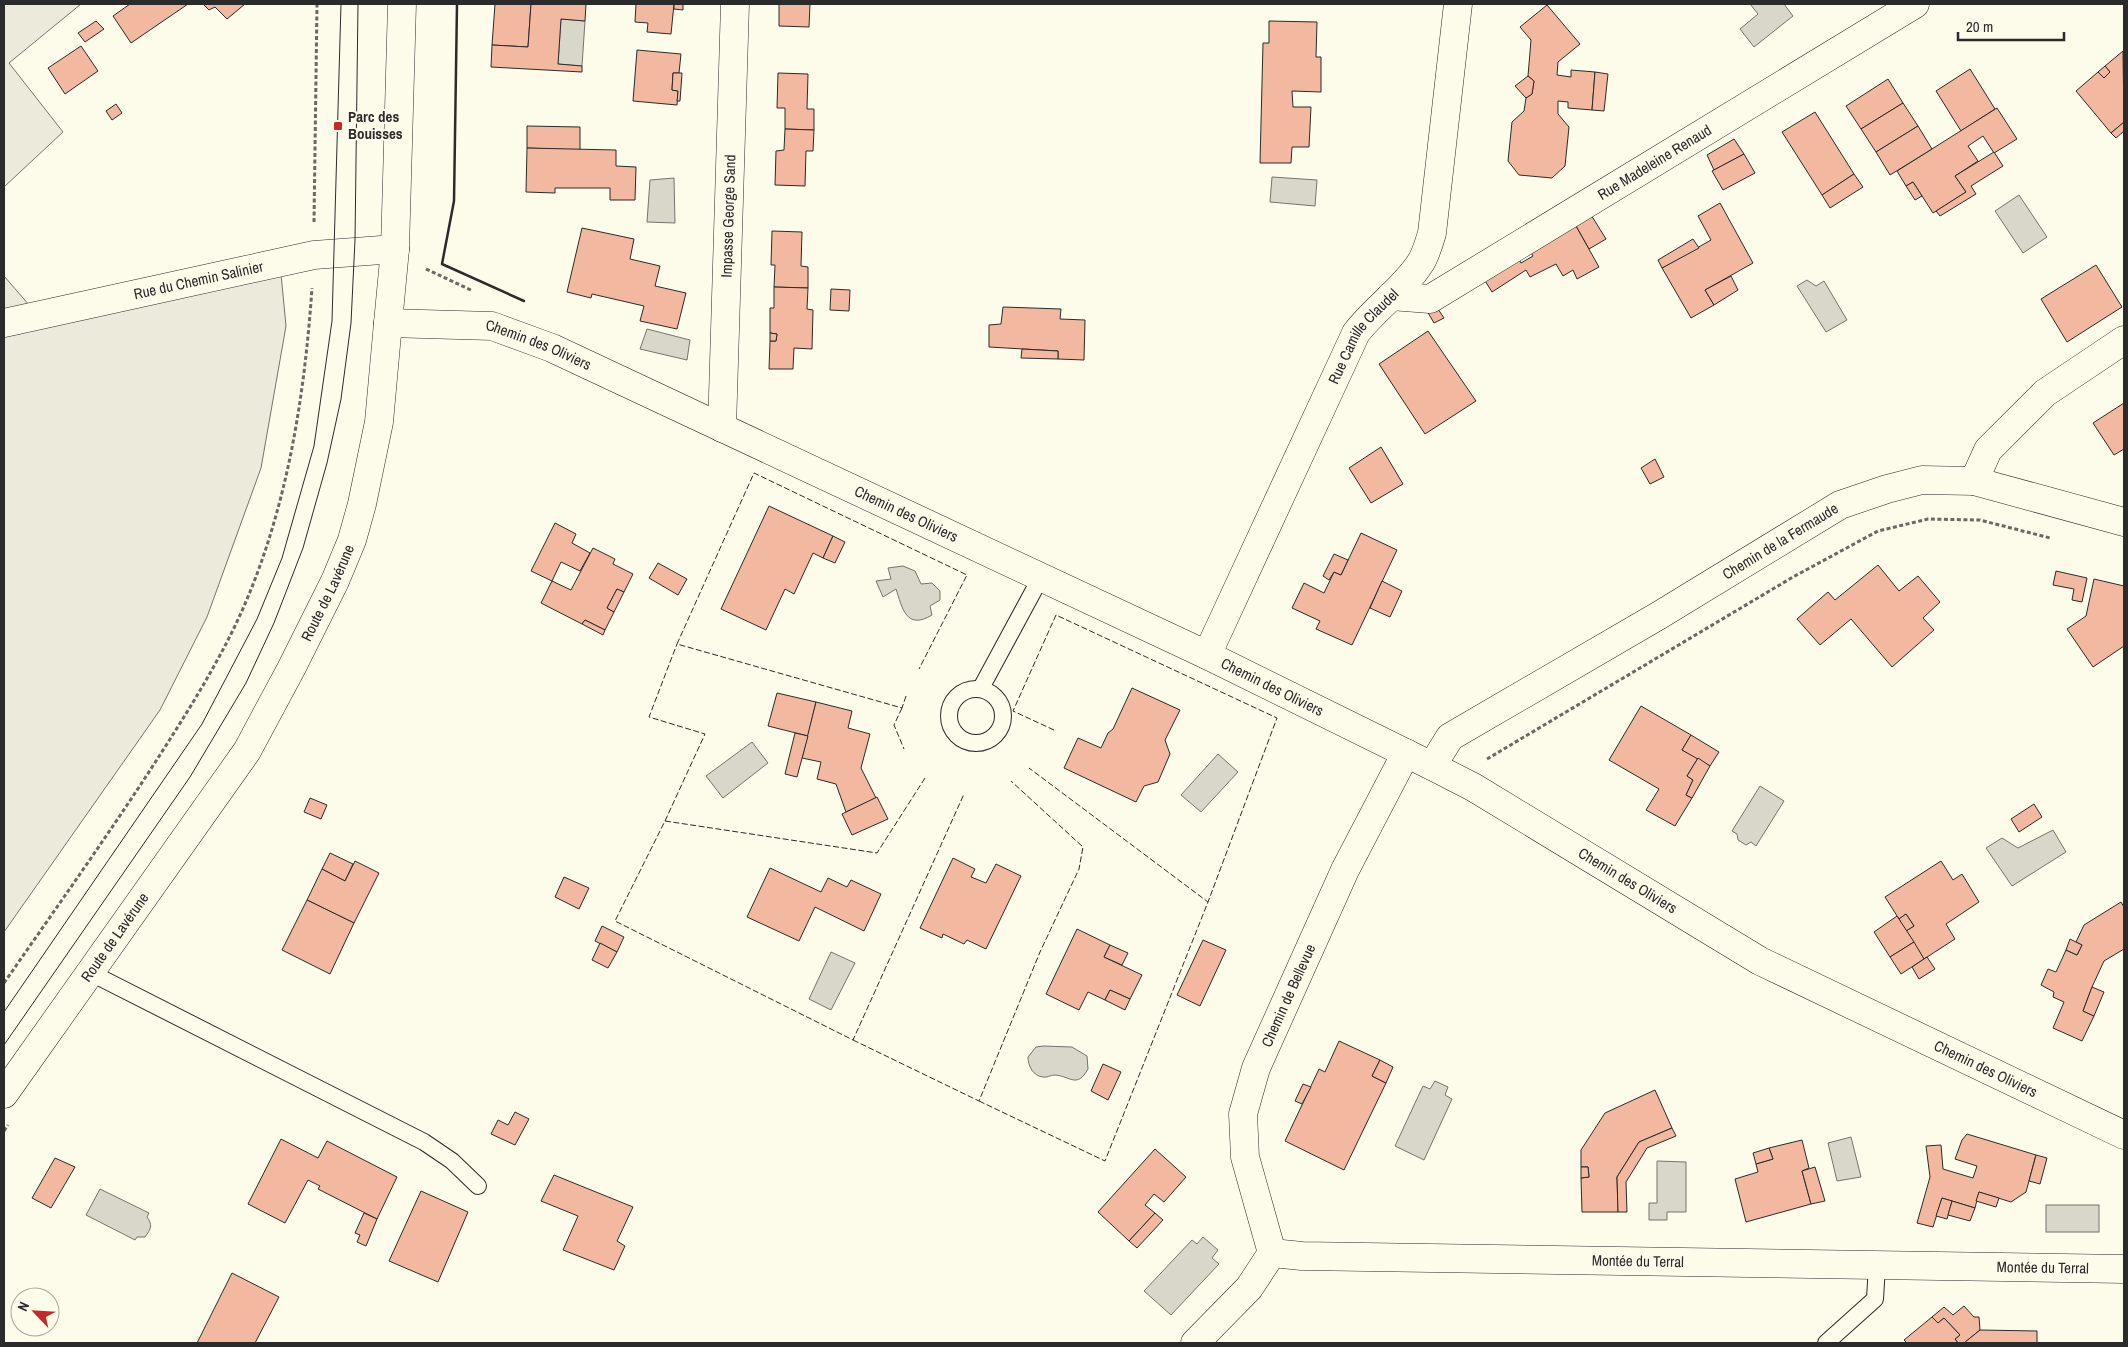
<svg xmlns="http://www.w3.org/2000/svg" width="2128" height="1347" viewBox="0 0 2128 1347" font-family="'Archivo Narrow',sans-serif">
<style>
.green{fill:#ecebdb;stroke:#74746e}
.water{fill:#d8d7c9;stroke:#74746e}
.building{fill:#f2b8a0;stroke:#2b2b2b}
.lines{fill:none;stroke-linecap:round;stroke-linejoin:round}
.lane-casing{stroke:#2b2b2b;stroke-width:18}
.street-casing{stroke:#2b2b2b;stroke-width:29}
.secondary-casing{stroke:#2b2b2b;stroke-width:29}
.path{stroke:#6a6964;stroke-width:3;stroke-dasharray:4 2.5;stroke-linecap:butt}
.lane{stroke:#fdfbea;stroke-width:16}
.street{stroke:#fdfbea;stroke-width:28}
.secondary{stroke:#fdfbea;stroke-width:28}
.tram{stroke:#2b2b2b;stroke-width:1}
.fence{stroke:#2b2b2b;stroke-width:1;stroke-dasharray:6 2.5;stroke-linecap:butt}
.wall{stroke:#2b2b2b;stroke-width:2.5}
.poi-dot{fill:#c62828;stroke:#fdfbea;stroke-width:2}
.labels{text-anchor:middle;stroke-width:4;stroke-linejoin:round;paint-order:stroke}
.poi-label{font-size:15px;font-weight:bold;fill:#2b2b2b;stroke:#fdfbea;text-anchor:start}
.street-label{font-size:15px;fill:#2b2b2b;stroke:#fdfbea}
</style>
<rect width="100%" height="100%" fill="#fdfbea"/>
<!-- green -->
<g class="green">
<path d="M4,4H81L9,63L63,132L4,187Z"/>
<path d="M281,274L286,326L261,468L207,617L160,710L4,932V336Z"/>
<path d="M4,276L30,306L4,311Z"/>
</g>
<!-- water -->
<g class="water">
<path d="M1750,4H1784L1793,16L1754,47L1740,29L1758,14Z"/>
<path d="M561,19L585,21L582,66L558,64Z"/>
<path d="M1272,177L1317,180L1315,206L1270,202Z"/>
<path d="M674,178L675,223L647,222L650,180Z"/>
<path d="M2019,195L2047,237L2023,253L1995,211Z"/>
<path d="M1807,280L1816,286L1824,281L1847,320L1826,332L1797,286Z"/>
<path d="M647,329L690,340L687,360L640,349Z"/>
<path d="M903,566L915,571L921,584L932,583L940,591V600L930,606L932,615C906,631 902,607 896,589L883,597L876,581L891,579L888,568Z"/>
<path d="M752,742L768,763L723,798L706,776Z"/>
<path d="M1218,754L1238,772L1201,812L1181,795Z"/>
<path d="M1760,786L1784,801L1756,846L1751,842L1746,845L1738,840L1737,834L1732,831Z"/>
<path d="M2053,830L2066,852L2012,886L1986,848L2002,838L2018,848Z"/>
<path d="M831,952L855,963L831,1010L809,999Z"/>
<path d="M1043,1046L1072,1047L1087,1056L1088,1069C1077,1089 1070,1076 1055,1075C1050,1075 1047,1078 1043,1077C1033,1076 1028,1066 1028,1057L1036,1047Z"/>
<path d="M1435,1081L1448,1087L1445,1095L1452,1099L1424,1160L1395,1146L1423,1086L1430,1089Z"/>
<path d="M1851,1137L1861,1177L1837,1181L1828,1143Z"/>
<path d="M1657,1161L1686,1162V1212H1667V1220H1649V1203H1657Z"/>
<path d="M100,1189L149,1213L147,1217C153,1225 151,1229 145,1237H137L135,1240L86,1215Z"/>
<rect x="2046" y="1205" width="53" height="27"/>
<path d="M1203,1237L1218,1250L1212,1258L1219,1264L1171,1315L1144,1291L1192,1240L1197,1244Z"/>
</g>
<!-- building -->
<g class="building">
<path d="M130,4H188L131,43L113,16Z"/>
<path d="M203,4H245L227,19L215,7L209,10Z"/>
<path d="M495,4H531L528,47L492,45Z"/>
<path d="M531,4H586L585,21L561,19L558,64L582,66V72L491,67L492,45L528,47Z"/>
<path d="M636,4H674L671,34L647,32L648,23L635,22Z"/>
<path d="M674,4H683V10L674,9Z"/>
<path d="M779,4H810L809,27L779,26Z"/>
<path d="M1547,5L1580,44L1558,62L1557,75L1571,77V70L1595,72L1592,110L1568,108V102L1558,101V114L1569,127L1565,166L1552,178L1519,175L1508,161L1512,122L1524,111L1526,98L1532,94L1534,81L1528,76L1531,40L1520,27Z"/>
<path d="M96,21L104,29L85,42L78,33Z"/>
<path d="M1269,21L1317,22L1316,57H1321V92L1292,91L1293,107H1311L1309,147H1292L1291,163H1260L1263,43H1269Z"/>
<path d="M81,46L98,71L65,94L48,68Z"/>
<path d="M637,50L681,54L679,73H673L672,90L678,91L677,105L633,101Z"/>
<path d="M2123,51L2124,122L2111,133L2076,91L2098,72L2104,78L2110,72L2105,66Z"/>
<path d="M2105,66L2110,72L2104,78L2098,72Z"/>
<path d="M1970,69L1995,109L1961,131L1936,91Z"/>
<path d="M1595,72L1608,74L1604,111L1592,110Z"/>
<path d="M673,73H682L680,101H677L678,91L672,90Z"/>
<path d="M778,73L808,74L807,109H814V130L785,129V108H777Z"/>
<path d="M1528,76L1534,81L1532,94L1526,98L1515,86Z"/>
<path d="M1888,79L1903,103L1861,129L1846,106Z"/>
<path d="M1903,103L1918,126L1876,152L1861,129Z"/>
<path d="M116,104L122,113L112,120L106,111Z"/>
<path d="M1997,108L2017,139L1994,153L1983,136L1968,146L1978,161L1955,176L1966,192L1933,213L1913,182L1906,186L1897,171Z"/>
<path d="M1815,112L1854,174L1822,195L1782,132Z"/>
<path d="M2124,122V131L2116,138L2111,133Z"/>
<path d="M527,126L580,127V150L527,148Z"/>
<path d="M1918,126L1932,149L1890,175L1876,152Z"/>
<path d="M785,129L814,130L813,151H806L805,186L775,185L776,151L784,150Z"/>
<path d="M1734,139L1744,154L1714,170L1707,155Z"/>
<path d="M527,148L616,150V166L636,167L635,200H610V188H555V193L526,192Z"/>
<path d="M1994,152L2003,166L1971,186L1976,194L1940,216L1936,211L1966,192L1955,176Z"/>
<path d="M1744,154L1755,173L1723,190L1712,171Z"/>
<path d="M1854,174L1863,187L1830,208L1822,195Z"/>
<path d="M1913,182L1922,196L1915,200L1906,186Z"/>
<path d="M1720,203L1753,263L1705,290L1714,305L1691,318L1662,268L1711,240L1698,216Z"/>
<path d="M1588,210L1606,239L1589,249L1572,219Z"/>
<path d="M1572,219L1599,267L1577,279L1573,270L1563,276L1556,264L1530,277L1526,270L1492,292L1482,276L1516,254L1521,263L1533,256L1527,246Z"/>
<path d="M582,228L634,239L630,259L660,266L655,286L686,293L677,329L640,321L644,306L592,294L591,298L567,292Z"/>
<path d="M772,231L802,232L801,266L808,267V288L774,287L775,265H771Z"/>
<path d="M1693,239L1699,248L1662,268L1658,260Z"/>
<path d="M2096,265L2122,307L2067,342L2041,299Z"/>
<path d="M1731,276L1738,290L1714,305L1705,290Z"/>
<path d="M774,287L808,288L807,309L813,310L812,349L794,348L793,369H769L770,341H776L777,334L770,333V308H774Z"/>
<path d="M831,289L850,290L849,311L830,310Z"/>
<path d="M1436,306L1444,318L1434,323L1427,311Z"/>
<path d="M1003,307L1061,309L1060,319L1085,320L1084,360L1058,359V351L989,347V325L1001,324Z"/>
<path d="M1428,331L1476,401L1425,434L1379,364Z"/>
<path d="M770,333L777,334L776,341H770Z"/>
<path d="M1022,349L1058,351V359L1021,358Z"/>
<path d="M2124,403V449L2114,455L2093,423Z"/>
<path d="M1381,447L1403,484L1371,503L1349,468Z"/>
<path d="M1655,459L1664,477L1650,484L1641,468Z"/>
<path d="M769,506L833,536L823,558L813,553L794,594L785,589L766,630L721,609Z"/>
<path d="M555,523L576,534L572,543L590,553L580,571L561,562L552,581L531,571Z"/>
<path d="M1361,533L1397,550L1352,645L1316,629L1320,621L1292,608L1304,583L1324,593L1334,572L1341,575Z"/>
<path d="M833,536L845,542L835,563L823,558Z"/>
<path d="M593,548L615,559L613,564L633,574L624,592L617,589L607,608L614,612L605,630L585,620L582,624L541,603L552,581L571,590Z"/>
<path d="M1334,554L1348,560L1341,575L1334,572L1329,580L1323,576Z"/>
<path d="M658,563L687,579L678,595L649,578Z"/>
<path d="M1878,565L1899,591L1918,576L1940,602L1923,618L1934,630L1892,667L1851,619L1820,645L1797,619L1828,592L1835,600Z"/>
<path d="M2056,571L2087,578L2082,602L2072,600L2074,589L2053,585Z"/>
<path d="M2094,579L2124,586V646L2093,667L2067,629L2086,616Z"/>
<path d="M1382,581L1402,591L1390,617L1370,608Z"/>
<path d="M617,589L624,592L614,612L607,608Z"/>
<path d="M585,620L605,630L603,635L582,624Z"/>
<path d="M1132,688L1180,710L1165,740L1170,754L1158,782L1144,786L1136,802L1064,768L1078,738L1101,748L1108,733L1113,729Z"/>
<path d="M777,693L816,702L808,736L768,726Z"/>
<path d="M816,702L852,711L848,728L870,734L861,768L876,798L846,812L836,784L817,779L821,762L802,758Z"/>
<path d="M1641,706L1691,735L1682,750L1698,758L1687,776L1693,780L1686,795L1692,798L1675,826L1646,810L1659,789L1609,760Z"/>
<path d="M795,733L808,736L797,777L785,774Z"/>
<path d="M1691,735L1719,752L1710,766L1682,750Z"/>
<path d="M1698,758L1710,766L1692,798L1686,795L1693,780L1687,776Z"/>
<path d="M877,797L888,819L852,835L842,814Z"/>
<path d="M310,798L327,805L321,819L304,812Z"/>
<path d="M2034,804L2042,817L2019,832L2011,819Z"/>
<path d="M330,853L353,864L345,881L322,869Z"/>
<path d="M953,858L975,869L971,877L986,883L996,864L1021,876L986,949L967,940L964,944L943,934L942,938L920,928Z"/>
<path d="M355,861L379,873L354,923L307,900L322,869L345,881Z"/>
<path d="M1941,861L1953,880L1962,874L1979,902L1946,924L1955,939L1924,959L1906,931L1914,926L1906,914L1899,919L1885,897Z"/>
<path d="M770,868L821,892L828,878L847,887L851,880L881,894L864,931L815,907L799,941L747,917Z"/>
<path d="M564,877L589,888L579,909L555,897Z"/>
<path d="M307,900L354,923L330,974L282,950Z"/>
<path d="M2121,902L2124,907V949L2104,961L2092,987L2083,1011L2094,1016L2082,1041L2053,1028L2064,1002L2053,997L2054,992L2041,985L2048,969L2056,972L2066,950L2077,955L2082,945L2076,942L2084,925Z"/>
<path d="M1906,914L1914,926L1906,931L1899,919Z"/>
<path d="M1897,916L1914,942L1890,957L1874,932Z"/>
<path d="M602,926L624,937L617,952L595,941Z"/>
<path d="M1077,929L1110,945L1104,957L1142,975L1130,999L1110,990L1105,1000L1088,992L1079,1010L1046,994Z"/>
<path d="M2070,939L2082,945L2077,955L2066,950Z"/>
<path d="M1203,940L1226,950L1200,1006L1177,995Z"/>
<path d="M1914,942L1924,959L1901,974L1890,957Z"/>
<path d="M600,943L617,952L608,968L592,960Z"/>
<path d="M1110,945L1128,953L1122,965L1104,957Z"/>
<path d="M1927,957L1935,969L1919,979L1912,967Z"/>
<path d="M2092,987L2104,992L2094,1016L2083,1011Z"/>
<path d="M1110,990L1130,999L1125,1010L1105,1000Z"/>
<path d="M1339,1041L1380,1060L1372,1076L1386,1083L1344,1170L1285,1141L1319,1069L1325,1072Z"/>
<path d="M1380,1060L1393,1067L1386,1083L1372,1076Z"/>
<path d="M1103,1064L1121,1072L1108,1100L1091,1091Z"/>
<path d="M1303,1084L1311,1087L1302,1104L1295,1101Z"/>
<path d="M1655,1090L1672,1128L1639,1142L1617,1177L1618,1212H1582L1581,1178L1589,1177L1588,1167H1581V1150L1605,1113Z"/>
<path d="M515,1112L529,1119L515,1145L491,1134L498,1120L508,1125Z"/>
<path d="M1672,1128L1676,1136L1647,1148L1626,1182L1627,1212H1618L1617,1177L1639,1142Z"/>
<path d="M1967,1134L2036,1155L2026,1192L2011,1202L1979,1192L1975,1208L1942,1198L1933,1227L1917,1223L1930,1177L1926,1146L1941,1145L1943,1169L1973,1178L1977,1166L1955,1159L1962,1140Z"/>
<path d="M281,1139L318,1158L327,1141L397,1177L377,1219L318,1189L320,1186L308,1180L285,1223L248,1204Z"/>
<path d="M1802,1140L1809,1168L1802,1171L1811,1204L1746,1222L1735,1179L1758,1172L1756,1164L1773,1159L1769,1148Z"/>
<path d="M1769,1148L1773,1159L1756,1164L1753,1153Z"/>
<path d="M1155,1149L1186,1177L1164,1202L1154,1194L1145,1205L1155,1213L1129,1241L1098,1212Z"/>
<path d="M2036,1155L2047,1158L2040,1184L2029,1181Z"/>
<path d="M55,1158L75,1167L51,1208L32,1198Z"/>
<path d="M1581,1167H1588L1589,1177L1581,1178Z"/>
<path d="M1815,1167L1825,1201L1811,1204L1802,1171Z"/>
<path d="M554,1175L633,1207L617,1241L625,1246L614,1270L563,1250L578,1216L541,1201Z"/>
<path d="M421,1191L468,1212L438,1282L389,1261Z"/>
<path d="M1979,1192L1999,1198L1996,1207L1976,1201Z"/>
<path d="M1942,1198L1952,1201L1947,1219L1936,1216Z"/>
<path d="M1952,1201L1975,1208L1970,1221L1948,1215Z"/>
<path d="M364,1213L377,1219L366,1246L357,1242L360,1235L355,1233Z"/>
<path d="M1155,1213L1163,1220L1137,1248L1129,1241Z"/>
<path d="M232,1273L279,1297L255,1343H197Z"/>
<path d="M1964,1306L1974,1317H1979L1980,1330L1964,1343H1958L1955,1339L1960,1335L1944,1318L1938,1323L1932,1317L1944,1307L1953,1315Z"/>
<path d="M1932,1317L1938,1323L1944,1318L1960,1335L1955,1339L1958,1343H1907L1904,1340Z"/>
<path d="M1980,1330L2037,1331V1343H1964Z"/>
</g>
<g class="lines">
<!-- lane casing -->
<g class="lane-casing">
<g id="lane">
<path d="M981,688L1041,577"/>
<circle cx="976" cy="716" r="27"/>
<path d="M91,973L424,1142L452,1161L478,1186"/>
<path d="M1826,1343L1875,1299L1877,1265"/>
</g>
</g>
<!-- street casing -->
<g class="street-casing">
<g id="street">
<path id="s1" d="M1391,296L1430,299L1915,4"/>
<path id="s2" d="M4,323L314,255L395,249"/>
<path id="s3" d="M388,323L492,326L552,348L1207,655L1432,766L1473,787L1760,961L2124,1135"/>
<path id="s4" d="M722,428L735,4"/>
<path d="M1974,481L2124,522"/>
<path id="s5" d="M1207,655L1356,333C1376,307 1404,289 1421,262C1426,254 1429,243 1432,233L1458,4"/>
<path id="s6" d="M1432,766L1450,737L1658,616L1840,505L1887,489L1922,480L1974,481L1988,450L2045,393L2124,340"/>
<path id="s7" d="M1272,1253L1302,1256L2124,1269"/>
<path id="s8" d="M1272,1253L1245,1157L1243,1114L1256,1068L1345,870L1406,753"/>
<path d="M1195,1343L1249,1288L1272,1253"/>
</g>
</g>
<!-- secondary casing -->
<g class="secondary-casing">
<g id="secondary">
<path id="s9" d="M4,1094L247,751L291,669L335,581L352,540L362,504L379,422L388,323L395,249L402,4"/>
</g>
</g>
<!-- path -->
<g class="path">
<path d="M314,222L317,4"/>
<path d="M426,269L473,291"/>
<path d="M1487,759L1793,577L1878,531L1928,519L1980,520L2050,538"/>
<path d="M4,983C52,914 101,845 147,775C178,727 209,679 234,628C285,522 304,404 312,288"/>
<path d="M4,1131L8,1125"/>
</g>
<!-- lane -->
<use href="#lane" class="lane"/>
<!-- street -->
<use href="#street" class="street"/>
<!-- secondary -->
<use href="#secondary" class="secondary"/>
<!-- tram -->
<g class="tram">
<path d="M4,1012L202,724L257,619L282,558L314,446L332,321L341,4"/>
<path d="M4,1045L190,777L246,683L274,623L303,548L327,463L341,399L351,323L355,240L358,4"/>
</g>
<!-- fence -->
<g class="fence">
<path d="M906,696L902,708L677,644L754,473L967,575L919,669"/>
<path d="M902,708L894,725L904,749"/>
<path d="M1054,730L1013,711L1056,615L1277,718L1208,902"/>
<path d="M925,778L877,853L665,821L615,921L853,1040L964,794"/>
<path d="M665,821L705,734L649,717L677,644"/>
<path d="M853,1040L979,1101L1040,952L1079,869L1083,847L1011,781"/>
<path d="M979,1101L1105,1161L1208,902L1029,768"/>
</g>
<!-- wall -->
<path class="wall" d="M457,4L454,201L442,264L524,301"/>
</g>
<!-- markers -->
<rect class="poi-dot" x="333" y="121" width="10" height="10" rx="2.5"/>
<g class="labels">
<!-- poi labels -->
<g class="poi-label">
<text x="348" y="122">Parc des<tspan x="348" dy="17">Bouisses</tspan></text>
</g>
<!-- street labels -->
<g class="street-label">
<text dy="5" stroke="none"><textPath href="#s1" startOffset="302">Rue Madeleine Renaud</textPath></text>
<text dy="5" stroke="none"><textPath href="#s4" startOffset="212">Impasse George Sand</textPath></text>
<text dy="5" stroke="none"><textPath href="#s2" startOffset="199">Rue du Chemin Salinier</textPath></text>
<text dy="5" stroke="none"><textPath href="#s5" startOffset="356">Rue Camille Claudel</textPath></text>
<text dy="5" stroke="none"><textPath href="#s3" startOffset="154">Chemin des Oliviers</textPath></text>
<text dy="5" stroke="none"><textPath href="#s3" startOffset="559">Chemin des Oliviers</textPath></text>
<text dy="5" stroke="none"><textPath href="#s6" startOffset="418">Chemin de la Fermaude</textPath></text>
<text dy="5" stroke="none"><textPath href="#s9" startOffset="598">Route de Lavérune</textPath></text>
<text dy="5" stroke="none"><textPath href="#s3" startOffset="964">Chemin des Oliviers</textPath></text>
<text dy="5" stroke="none"><textPath href="#s3" startOffset="1369">Chemin des Oliviers</textPath></text>
<text dy="5" stroke="none"><textPath href="#s9" startOffset="192">Route de Lavérune</textPath></text>
<text dy="5" stroke="none"><textPath href="#s8" startOffset="270">Chemin de Bellevue</textPath></text>
<text dy="5" stroke="none"><textPath href="#s3" startOffset="1774">Chemin des Oliviers</textPath></text>
<text dy="5" stroke="none"><textPath href="#s7" startOffset="366">Montée du Terral</textPath></text>
<text dy="5" stroke="none"><textPath href="#s7" startOffset="771">Montée du Terral</textPath></text>
</g>
</g>
<!-- border -->
<rect width="2128" height="1347" fill="none" stroke="#2b2b2b" stroke-width="10"/>
<!-- north arrow -->
<g transform="translate(35 1312) rotate(295)"><circle r="24" fill="#fdfbea" stroke="#a9a89e"/>
<path d="M0-4L9 19L0 12L-9 19Z" fill="#c62828"/>
<text y="-8" font-size="14" font-weight="bold" text-anchor="middle" fill="#2b2b2b">N</text>
</g>
<!-- scale -->
<path d="M1958 32v8h106v-8" fill="none" stroke="#2b2b2b" stroke-width="2.5"/>
<text x="1966" y="32" font-size="15" fill="#2b2b2b" stroke="#fdfbea" stroke-width="4" paint-order="stroke">20 m</text>
</svg>
